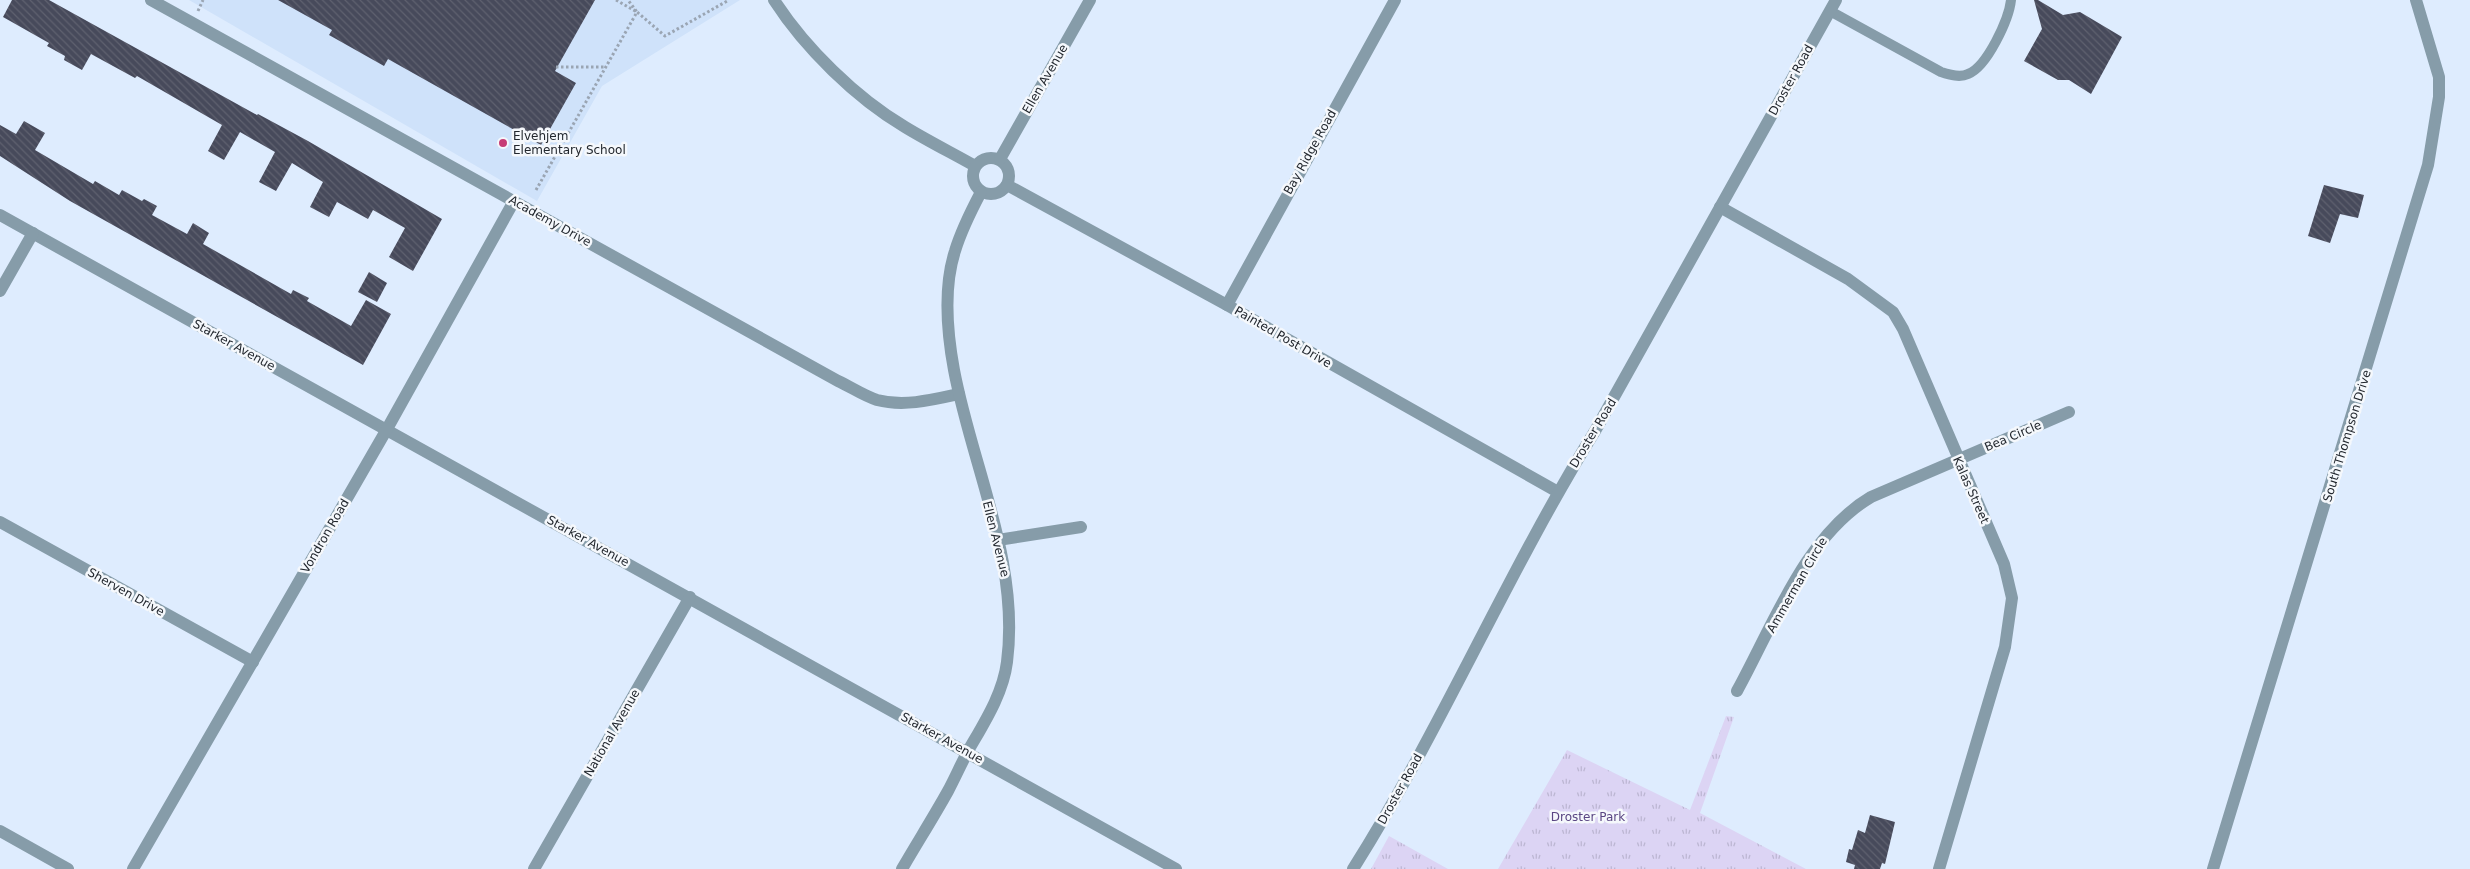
<svg xmlns="http://www.w3.org/2000/svg" width="2470" height="869" viewBox="0 0 2470 869" font-family="'DejaVu Sans',sans-serif">
<style>
.built{fill:#cfe2fa}
.grass{fill:url(#grass-tufts)}
.building{fill:url(#building-back-hatch)}
.lines{fill:none;stroke-linecap:round;stroke-linejoin:round}
.path{stroke:#9aa5b3;stroke-width:3;stroke-dasharray:2.5 2.5;stroke-linecap:butt}
.service{stroke:#869ca9;stroke-width:10}
.minor{stroke:#869ca9;stroke-width:12}
.tertiary{stroke:#869ca9;stroke-width:12}
.poi-dot{fill:#c63c75;stroke:#f5f8fc;stroke-width:2}
.labels{text-anchor:middle;stroke-width:5;stroke-linejoin:round;paint-order:stroke}
.street-label{font-size:12px;fill:#22272e;stroke:#f5f8fc}
.poi-label{font-size:12px;fill:#22272e;stroke:#f5f8fc;text-anchor:start}
.park-label{font-size:12px;fill:#5a4683;stroke:#f5f8fc}
</style>
<defs>
<pattern id="grass-tufts" width="24" height="20" patternUnits="userSpaceOnUse" patternTransform="scale(1.25)"><rect width="24" height="20" fill="#dcd4f4"/><path d="M3 7l-1-3M5 7V3M7 7l1-3M15 17l-1-3M17 17v-4M19 17l1-3" fill="none" stroke="#bcb6d2"/></pattern>
<pattern id="building-back-hatch" width="6" height="6" patternUnits="userSpaceOnUse" patternTransform="scale(1.25)"><rect width="6" height="6" fill="#474a5b"/><path d="M-1 5l2 2M0 0l6 6M5-1l2 2" fill="none" stroke="#5f616f"/></pattern>
</defs>
<rect width="100%" height="100%" fill="#deecfe"/>
<!-- built -->
<path class="built" d="M189,0H740L602,86L537,201Z"/>
<!-- grass -->
<g class="grass">
<path d="M1726,716L1734,717L1700,813L1806,869H1498L1567,750L1690,810Z"/>
<path d="M1389,836L1448,869H1371Z"/>
</g>
<!-- building -->
<g class="building">
<path d="M12,0H49L257,115L258,114L308,141L442,219L413,271L389,257L405,228L373,210L368,219L337,202L329,217L310,207L323,182L292,163L276,191L259,182L275,152L240,132L224,160L208,151L222,125L137,76L135,78L91,54L82,70L64,60L65,56L47,46L49,43L3,17Z"/>
<path d="M278,0H595L555,71L576,83L541,145L388,59L384,66L329,35L332,30Z"/>
<path d="M2034,0H2038L2063,15L2080,12L2122,37L2091,94L2069,80H2058L2024,61L2042,29Z"/>
<path d="M24,121L45,133L35,150L93,184L95,181L119,195L122,190L142,201L144,199L157,206L152,215L187,234L193,223L209,233L203,244L291,294L293,290L309,298L307,301L351,326L366,300L391,314L363,365L70,201L0,156V125L16,134Z"/>
<path d="M2324,185L2364,195L2358,218L2340,214L2330,243L2308,236Z"/>
<path d="M369,272L387,283L377,302L358,292Z"/>
<path d="M1870,815L1895,822L1885,864L1882,863L1880,869H1854L1855,865L1846,862L1849,849L1852,850L1858,830L1865,833Z"/>
</g>
<g class="lines">
<!-- path -->
<g class="path">
<path d="M616,0L637,12L628,0"/>
<path d="M198,11L203,0"/>
<path d="M556,67H605"/>
<path d="M536,190L637,12L665,36L729,0"/>
</g>
<!-- service -->
<path class="service" d="M1830,11L1941,72C1950,75 1960,78 1968,74C1987,67 2009,19 2011,0"/>
<!-- minor -->
<g class="minor">
<path d="M151,0L838,381C851,387 864,396 877,400C904,407 932,400 959,394"/>
<path d="M774,0C805,48 856,98 905,127C928,141 952,153 975,166"/>
<circle cx="991" cy="176" r="18"/>
<path d="M1000,159L1090,0"/>
<path d="M1007,185L1227,305L1558,492"/>
<path d="M1720,207L1848,279L1893,312L1903,329L2004,564L2012,598L2005,647L1939,869"/>
<path d="M0,215L1176,869"/>
<path d="M0,291L33,233"/>
<path d="M1227,305L1395,0"/>
<path d="M0,522L253,662"/>
<path d="M998,540L1081,527"/>
<path d="M1737,691C1773,626 1805,536 1871,497L2069,412"/>
<path d="M0,831L68,869"/>
<path d="M133,869L387,429L514,201"/>
<path d="M534,869L690,597"/>
<path d="M902,869C917,843 933,818 948,791C955,778 961,764 968,751C984,723 1003,694 1007,662C1020,562 972,466 954,370C947,332 943,288 955,251C961,231 971,211 981,192"/>
<path d="M1353,869C1442,728 1507,573 1595,431L1836,0"/>
</g>
<!-- tertiary -->
<path class="tertiary" d="M2213,869L2428,165L2439,97V77L2416,0"/>
</g>
<!-- markers -->
<circle class="poi-dot" cx="503" cy="143" r="5"/>
<g class="labels">
<!-- street labels -->
<g class="street-label">
<text transform="translate(1045 79) rotate(-60)" y="4">Ellen Avenue</text>
<text transform="translate(1791 80) rotate(-61)" y="4">Droster Road</text>
<text transform="translate(1310 152) rotate(-61)" y="4">Bay Ridge Road</text>
<text transform="translate(550 221) rotate(29)" y="4">Academy Drive</text>
<text transform="translate(1283 337) rotate(30)" y="4">Painted Post Drive</text>
<text transform="translate(234 345) rotate(29)" y="4">Starker Avenue</text>
<text transform="translate(1593 433) rotate(-59)" y="4">Droster Road</text>
<text transform="translate(2013 436) rotate(-23)" y="4">Bea Circle</text>
<text transform="translate(2347 436) rotate(-73)" y="4">South Thompson Drive</text>
<text transform="translate(1971 490) rotate(66)" y="4">Kalas Street</text>
<text transform="translate(325 536) rotate(-60)" y="4">Vondron Road</text>
<text transform="translate(996 539) rotate(76)" y="4">Ellen Avenue</text>
<text transform="translate(588 541) rotate(29)" y="4">Starker Avenue</text>
<text transform="translate(1797 585) rotate(-60)" y="4">Ammerman Circle</text>
<text transform="translate(126 592) rotate(29)" y="4">Sherven Drive</text>
<text transform="translate(612 733) rotate(-60)" y="4">National Avenue</text>
<text transform="translate(942 738) rotate(29)" y="4">Starker Avenue</text>
<text transform="translate(1400 789) rotate(-61)" y="4">Droster Road</text>
</g>
<!-- poi labels -->
<g class="poi-label">
<text x="513" y="140">Elvehjem<tspan x="513" dy="14">Elementary School</tspan></text>
</g>
<!-- park labels -->
<g class="park-label">
<text x="1588" y="821">Droster Park</text>
</g>
</g>
</svg>
